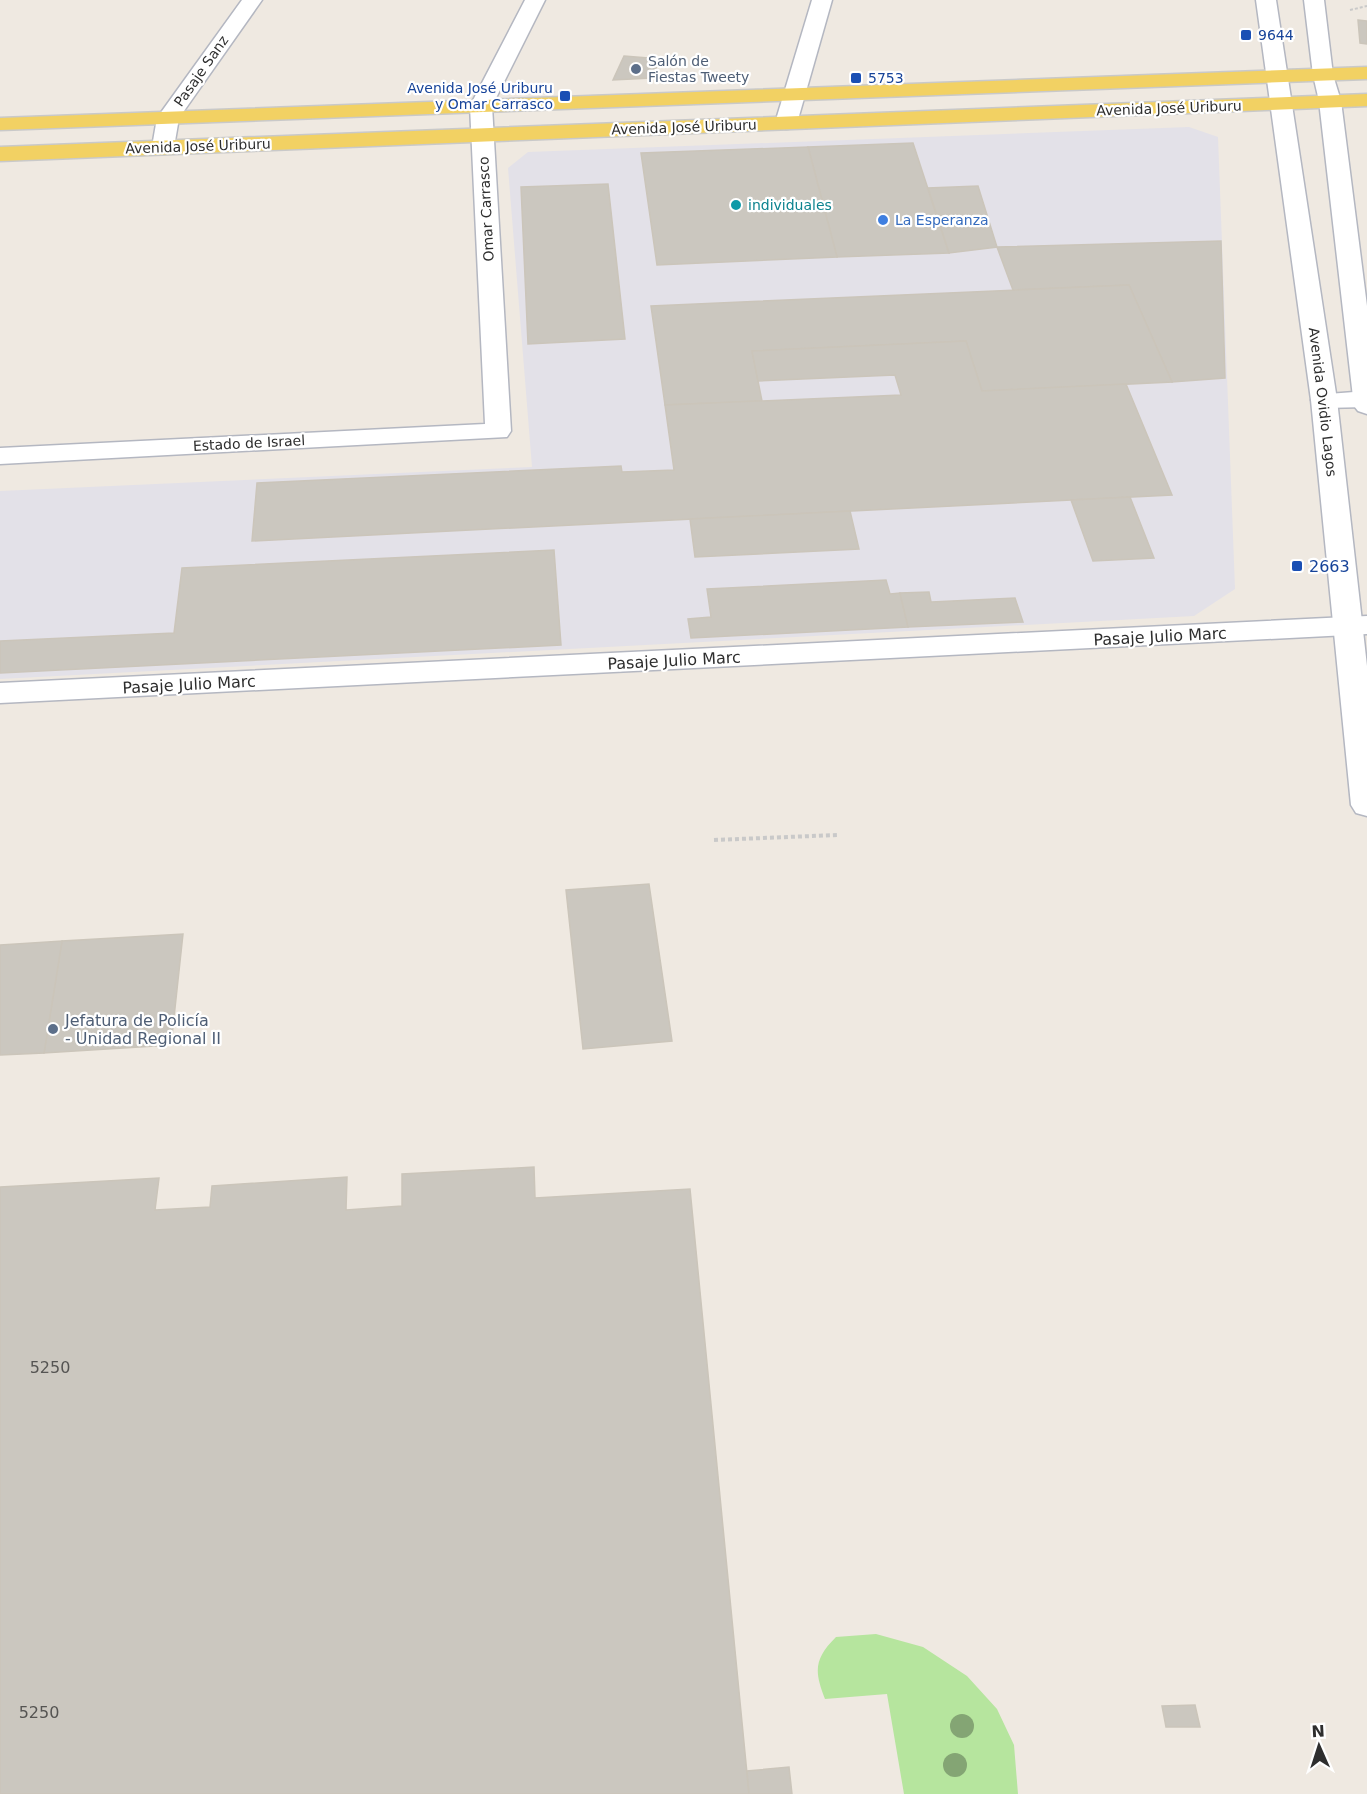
<svg xmlns="http://www.w3.org/2000/svg" width="1367" height="1794" viewBox="0 0 1367 1794" font-family="'DejaVu Sans',sans-serif">
<style>
.industrial{fill:#e3e1e8}
.green{fill:#b6e59e}
.building{fill:#cbc7bf;stroke:#cbc5ba;stroke-width:1.5}
.lines{fill:none;stroke-linecap:round;stroke-linejoin:round}
.minor-casing{stroke:#b4b7c1;stroke-width:3}
.secondary-casing{stroke:#b4b7c1;stroke-width:3}
.primary-casing{stroke:#c9c9c9;stroke-width:3}
.path-far1{stroke:#c9c9c9;stroke-width:2;stroke-dasharray:3 2;stroke-linecap:butt}
.path{stroke:#c9c9c9;stroke-width:4;stroke-dasharray:4 3;stroke-linecap:butt}
.minor{fill:#fff;fill-rule:evenodd}
.secondary{fill:#fff;fill-rule:evenodd}
.primary{fill:#f2d163;fill-rule:evenodd}
.tree{fill:#84a574}
.transit-dot{fill:#1a4fb4;stroke:#fff;stroke-width:2}
.service-dot{fill:#5c6f8a;stroke:#fff;stroke-width:2}
.culture-dot{fill:#0f9aa8;stroke:#fff;stroke-width:2}
.shop-dot{fill:#3f7fe0;stroke:#fff;stroke-width:2}
.labels{text-anchor:middle;stroke-width:4.5;stroke-linejoin:round;paint-order:stroke}
.far-transit-label{font-size:14px;fill:#164399;stroke:#fff;text-anchor:start}
.far-service-label{font-size:14px;fill:#4e5e75;stroke:#fff;text-anchor:start}
.far-street-label{font-size:14px;fill:#2e2e2e;stroke:#fff}
.far-culture-label{font-size:14px;fill:#0d838f;stroke:#fff;text-anchor:start}
.far-shop-label{font-size:14px;fill:#366cbe;stroke:#fff;text-anchor:start}
.transit-label{font-size:16px;fill:#164399;stroke:#fff;text-anchor:start}
.street-label{font-size:16px;fill:#2e2e2e;stroke:#fff}
.service-label{font-size:16px;fill:#4e5e75;stroke:#fff;text-anchor:start}
.near-number-label{font-size:16px;fill:#555452}
</style>
<rect width="100%" height="100%" fill="#efe9e1"/>
<!-- industrial -->
<path class="industrial" d="M1189,127L1218,137L1235,589L1194,616L0,679V491L532,467L508,168L528,152Z"/>
<!-- green -->
<path class="green" d="M876,1634L923,1647L967,1676L997,1709L1014,1745L1018,1794H904L887,1694L825,1699C814,1671 814,1659 836,1637Z"/>
<!-- building -->
<g class="building">
<path d="M1358,20L1367,21V44L1360,43Z"/>
<path d="M624,56L660,59L652,78L613,80Z"/>
<path d="M913,143L949,253L837,257L808,147Z"/>
<path d="M808,147L837,257L657,265L641,153Z"/>
<path d="M608,184L625,339L528,344L521,187Z"/>
<path d="M978,186L997,247L949,253L928,188Z"/>
<path d="M1221,241L1225,378L1172,382L1129,285L1013,290L997,247Z"/>
<path d="M1129,285L1172,382L982,391L966,341L752,351L762,401L665,405L651,306Z"/>
<path d="M966,341L982,391L1126,384L1172,495L252,541L257,483L621,466L622,472L674,470L665,405L901,395L895,375L758,381L752,351Z"/>
<path d="M1130,497L1154,558L1093,561L1071,500Z"/>
<path d="M850,511L859,549L695,557L690,519Z"/>
<path d="M554,550L561,645L0,673V641L174,633L182,568Z"/>
<path d="M886,580L890,594L900,593L908,627L691,638L688,619L711,617L707,589Z"/>
<path d="M929,592L931,602L1015,598L1023,622L908,627L900,593Z"/>
<path d="M649,884L672,1041L583,1049L566,890Z"/>
<path d="M183,934L171,1045L44,1053L62,941Z"/>
<path d="M62,941L44,1053L0,1055V945Z"/>
<path d="M534,1167L535,1198L690,1189L749,1794H0V1187L159,1178L155,1210L210,1207L212,1186L347,1177L346,1210L402,1206V1174Z"/>
<path d="M1195,1705L1200,1727H1166L1162,1706Z"/>
<path d="M789,1767L792,1794H749L747,1771Z"/>
</g>
<g class="lines">
<!-- minor casing -->
<g class="minor-casing">
<g id="minor">
<path d="M242,0H262L179,118L174,147L171,152L163,154L155,152L152,147L157,118Z"/>
<path d="M525,0H545L492,106L511,431L507,437L0,464V448L485,424L470,106Z"/>
<path d="M812,0H832L797,123L794,128L786,129L778,128L775,123Z"/>
<path d="M1367,391V407L1324,408L1315,405L1311,400L1315,395Z"/>
<path d="M1367,616V634L0,703V683Z"/>
</g>
</g>
<!-- secondary casing -->
<g class="secondary-casing">
<g id="secondary">
<path d="M1256,0H1276L1337,400L1367,666V816L1356,813L1351,805L1311,400Z"/>
<path d="M1304,0H1324L1333,75L1341,101L1367,306V414L1358,411L1354,406L1319,101L1313,75Z"/>
</g>
</g>
<!-- primary casing -->
<g class="primary-casing">
<g id="primary">
<path d="M1367,67V79L0,130V118Z"/>
<path d="M1367,94V106L0,161V147Z"/>
</g>
</g>
<!-- path-far1 -->
<path class="path-far1" d="M1350,10L1367,6"/>
<!-- path -->
<path class="path" d="M714,840L837,835"/>
<!-- minor -->
<use href="#minor" class="minor"/>
<!-- secondary -->
<use href="#secondary" class="secondary"/>
<!-- primary -->
<use href="#primary" class="primary"/>
</g>
<!-- trees -->
<g class="tree">
<circle cx="962" cy="1726" r="12"/>
<circle cx="955" cy="1765" r="12"/>
</g>
<!-- markers -->
<g class="transit-dot">
<rect x="1240" y="29" width="12" height="12" rx="3"/>
<rect x="850" y="72" width="12" height="12" rx="3"/>
<rect x="559" y="90" width="12" height="12" rx="3"/>
<rect x="1291" y="560" width="12" height="12" rx="3"/>
</g>
<g class="service-dot">
<circle cx="636" cy="69" r="6"/>
<circle cx="53" cy="1029" r="6"/>
</g>
<circle class="culture-dot" cx="736" cy="205" r="6"/>
<circle class="shop-dot" cx="883" cy="220" r="6"/>
<g class="labels">
<!-- far-transit labels -->
<g class="far-transit-label">
<text x="1258" y="40">9644</text>
<text x="868" y="83">5753</text>
<text x="553" y="93" text-anchor="end">Avenida José Uriburu<tspan x="553" dy="16">y Omar Carrasco</tspan></text>
</g>
<!-- far-service labels -->
<g class="far-service-label">
<text x="648" y="66">Salón de<tspan x="648" dy="16">Fiestas Tweety</tspan></text>
</g>
<!-- far-street labels -->
<g class="far-street-label">
<text transform="translate(201 71) rotate(-55)" y="5">Pasaje Sanz</text>
<text transform="translate(1169 108) rotate(-2)" y="5">Avenida José Uriburu</text>
<text transform="translate(684 127) rotate(-2)" y="5">Avenida José Uriburu</text>
<text transform="translate(198 146) rotate(-2)" y="5">Avenida José Uriburu</text>
<text transform="translate(486 209) rotate(-93)" y="5">Omar Carrasco</text>
<text transform="translate(1323 402) rotate(83)" y="5">Avenida Ovidio Lagos</text>
<text transform="translate(249 443) rotate(-3)" y="5">Estado de Israel</text>
</g>
<!-- far-culture labels -->
<g class="far-culture-label">
<text x="748" y="210">individuales</text>
</g>
<!-- far-shop labels -->
<g class="far-shop-label">
<text x="895" y="225">La Esperanza</text>
</g>
<!-- transit labels -->
<g class="transit-label">
<text x="1309" y="572">2663</text>
</g>
<!-- street labels -->
<g class="street-label">
<text transform="translate(1160 636) rotate(-3)" y="6">Pasaje Julio Marc</text>
<text transform="translate(674 660) rotate(-3)" y="6">Pasaje Julio Marc</text>
<text transform="translate(189 684) rotate(-3)" y="6">Pasaje Julio Marc</text>
</g>
<!-- service labels -->
<g class="service-label">
<text x="65" y="1026">Jefatura de Policía<tspan x="65" dy="18">- Unidad Regional II</tspan></text>
</g>
<!-- near-number labels -->
<g class="near-number-label">
<text x="50" y="1373">5250</text>
<text x="39" y="1718">5250</text>
</g>
</g>
<!-- north arrow -->
<g transform="translate(1319 1746) rotate(357)" stroke="#ffffff" stroke-width="4.5" paint-order="stroke">
<path d="M0-4.5L10 22L0 15L-10 22Z" fill="#2e2e2e"/>
<text y="-9" font-size="16" font-weight="bold" text-anchor="middle" fill="#2e2e2e">N</text>
</g>
</svg>
